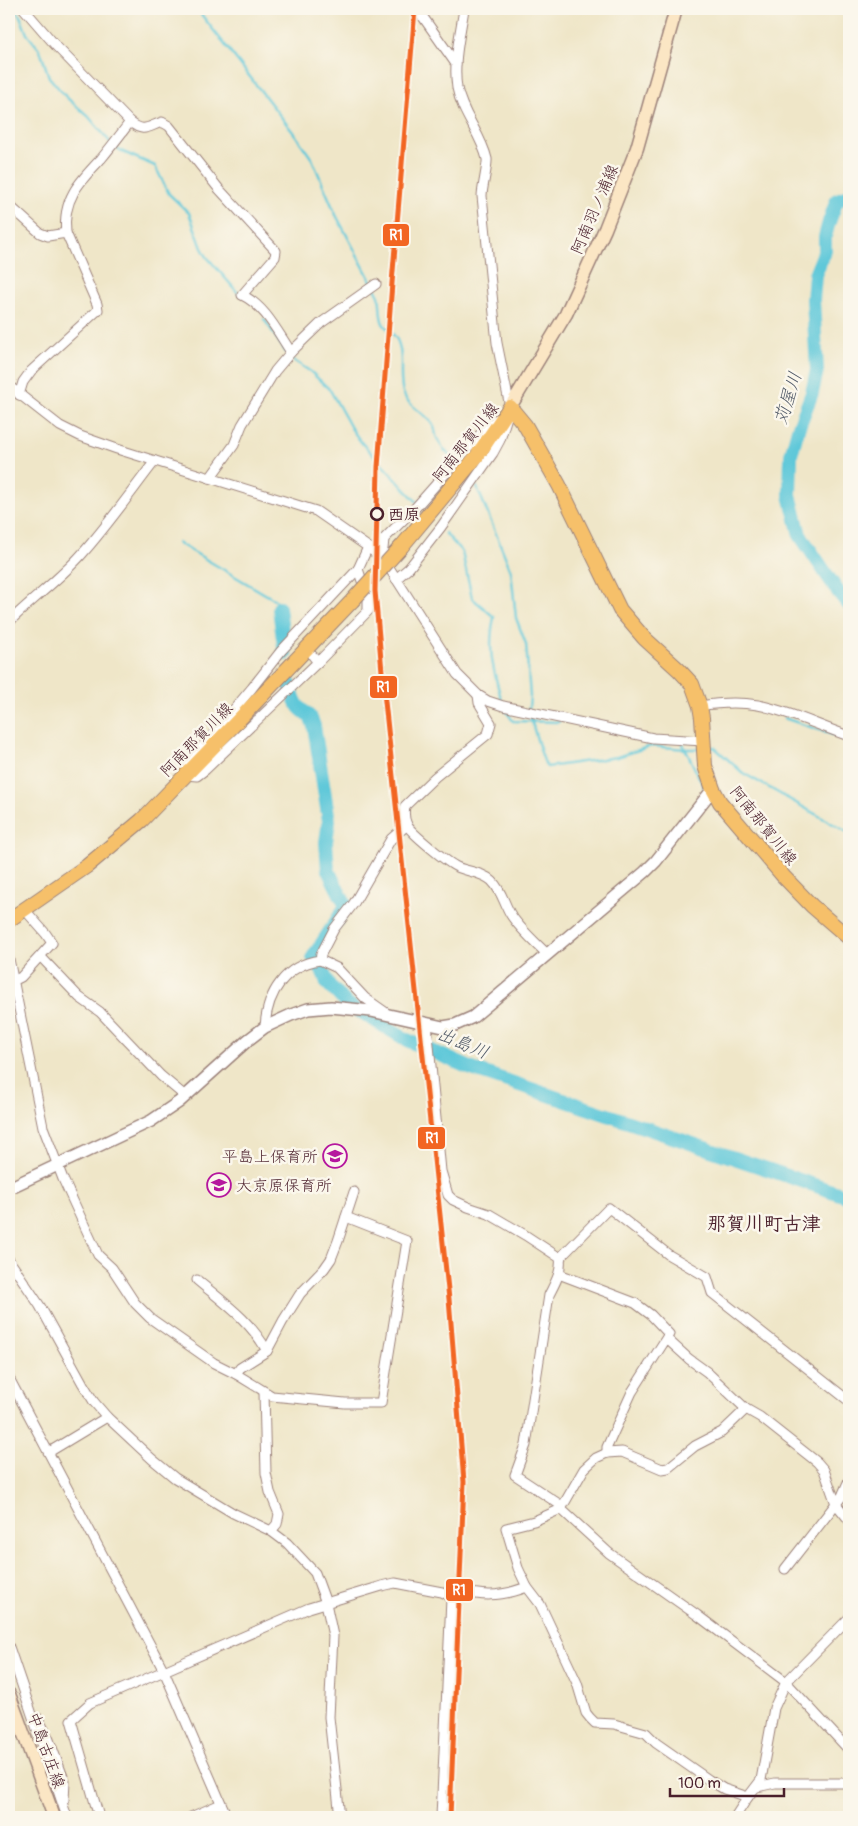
<svg xmlns="http://www.w3.org/2000/svg" width="858" height="1826" viewBox="0 0 858 1826" font-family="Pangolin,'Klee One',sans-serif">
<style>
.lines{fill:none;stroke-linecap:round;stroke-linejoin:round}
.stream{stroke:#5ec8d9;stroke-width:2.5}
.river{stroke:#5ec8d9;stroke-width:14}
.minor-casing{stroke:#9c827a;stroke-width:11}
.tertiary-casing{stroke:#9c827a;stroke-width:14}
.secondary-casing{stroke:#9c827a;stroke-width:15}
.primary-casing{stroke:#9c827a;stroke-width:16}
.minor{stroke:#fff;stroke-width:9}
.tertiary{stroke:#fff;stroke-width:11}
.secondary{stroke:#fbe6c4;stroke-width:12}
.primary{stroke:#f6c06b;stroke-width:14}
.primary-bridge-casing{stroke:#9c827a;stroke-width:16;stroke-linecap:butt}
.primary-bridge{stroke:#f6c06b;stroke-width:14}
.rail-1-casing{stroke:#fbf7ec;stroke-width:9}
.rail-1{stroke:#f26522;stroke-width:5}
.stop-dot{fill:#fbf7ec;stroke:#4a1f2b;stroke-width:2.5}
.labels{text-anchor:middle;stroke-width:5;stroke-linejoin:round;paint-order:stroke}
.street-label{font-size:16px;fill:#4a1f2b;stroke:#fbf7ec}
.stop-label{font-size:16px;font-weight:bold;fill:#4a1f2b;stroke:#fbf7ec;text-anchor:start}
.poi-label{font-size:16px;fill:#4a1f2b;stroke:#fbf7ec;text-anchor:end}
.water-label{font-size:18px;font-style:italic;fill:#515a68;stroke:#fbf7ec}
.quarter-label{font-size:19px;font-weight:bold;fill:#4a1f2b;stroke:#fbf7ec}
.line-badge{stroke:#fbf7ec;stroke-width:2}
.badge-label{font-size:14px;text-anchor:middle;font-weight:bold;fill:#fff}
</style>
<rect width="100%" height="100%" fill="#fbf7ec"/>
<filter id="ink" filterUnits="userSpaceOnUse"><feTurbulence type="fractalNoise" baseFrequency=".02" numOctaves="2"/><feDisplacementMap in="SourceGraphic" scale="10" xChannelSelector="R" yChannelSelector="G"/><feConvolveMatrix kernelMatrix="1 2 1 2 8 2 1 2 1" color-interpolation-filters="sRGB"/></filter>
<filter id="wash" filterUnits="userSpaceOnUse"><feTurbulence type="fractalNoise" baseFrequency=".0096" numOctaves="4" result="noise"/><feDisplacementMap in="SourceGraphic" scale="20" xChannelSelector="R" yChannelSelector="G"/><feGaussianBlur stdDeviation="1.12" result="paint"/><feColorMatrix in="noise" values="0 0 0 0 0 0 0 0 0 0 0 0 0 0 0 0 0 1.4 0 .05"/><feComposite in="paint" operator="in"/></filter>
<g filter="url(#wash)">
<rect width="100%" height="100%" fill="#efe6c8"/>
<g class="lines">
<!-- stream -->
<g class="stream">
<path d="M15,9L20,16L27,34L40,50L49,77L66,97L88,116L110,142"/>
<path d="M197,9L296,136L312,159L336,215L379,296C381,304 379,319 384,325C389,331 395,334 398,342C405,359 397,379 404,395C410,409 427,413 433,425C436,430 435,436 438,440C442,450 452,458 460,466"/>
<path d="M114,146L123,152L155,166L169,194L189,213L202,248L207,257L239,294"/>
<path d="M264,319L286,352"/>
<path d="M290,358L311,372L330,390L351,428L361,442L416,501"/>
<path d="M477,487L511,571L516,618L526,644L530,696L529,708"/>
<path d="M445,533L462,552L472,598L494,617C487,651 493,668 502,702"/>
<path d="M178,543L277,601L279,608"/>
<path d="M506,711L513,721L559,722"/>
<path d="M530,716C533,725 543,763 547,767L617,757L651,746L686,749H698"/>
<path d="M784,718L834,735"/>
<path d="M683,744L705,790"/>
<path d="M709,748L714,747L743,773L849,833"/>
</g>
<!-- river -->
<g class="river">
<path d="M849,196L837,200L829,222L825,237V250L815,275L813,300L817,370L812,393L798,429L791,455L790,495L800,535L839,593L849,605"/>
<path d="M279,608L285,654"/>
<path d="M290,684C292,692 294,701 299,707C307,716 310,713 314,726L329,821L326,842L328,870L346,906L313,957L324,974L327,983L347,1004L407,1040L472,1069L849,1197"/>
</g>
</g>
</g>
<g filter="url(#ink)">
<g class="lines">
<!-- minor casing -->
<g class="minor-casing">
<g id="minor">
<path d="M24,9L56,46L130,122C120,135 111,147 101,159C80,181 62,199 66,233"/>
<path d="M412,9L423,17L456,64"/>
<path d="M9,12V9"/>
<path d="M130,122C144,133 147,127 162,122L169,126L219,189L276,251L275,257L242,295C265,306 277,331 291,352"/>
<path d="M9,205L40,233L48,236L66,233L97,304L98,310L31,371L23,382L19,395"/>
<path d="M9,386L60,426L80,436L117,449L316,511L368,547L358,569L281,651L252,688L198,752L188,766L186,775L197,776L205,770L318,662"/>
<path d="M210,478L234,445L242,425L275,371L291,352L321,323L376,284"/>
<path d="M368,547L382,559L390,569L457,674L478,695L488,701L503,706L653,738L703,741"/>
<path d="M382,559L384,539L416,507L484,430L497,419"/>
<path d="M396,579L409,568L441,527L493,453L500,440L510,407L497,343L482,196C482,188 488,165 487,159C481,134 462,114 457,88C453,62 460,35 464,9"/>
<path d="M9,622C32,599 60,579 82,554C108,525 131,492 155,461"/>
<path d="M313,656L318,662L368,611V599L358,569"/>
<path d="M478,695L479,703L491,723L488,734L435,777L405,806C404,812 404,819 407,825C411,833 448,863 457,867C468,872 482,872 492,881C502,891 504,904 511,915C520,929 535,942 547,954"/>
<path d="M700,706C718,703 740,702 758,705C789,711 819,726 849,736"/>
<path d="M41,957L79,997L100,1012L161,1076L185,1096"/>
<path d="M9,959L43,1127L63,1179L98,1255L112,1268L135,1303L150,1318L214,1363L236,1374L272,1396L345,1403H381L407,1241L346,1217"/>
<path d="M320,960L321,954L334,929L354,903L391,839L407,825"/>
<path d="M13,981L21,977L52,943L46,934L25,910"/>
<path d="M427,1024L441,1171L448,1195L453,1200L468,1207L489,1214L525,1235L560,1258C562,1272 555,1283 549,1295L526,1445L515,1475L562,1506"/>
<path d="M265,1027C267,993 285,965 320,960L337,968L365,998L385,1012"/>
<path d="M560,1258L609,1208L669,1255L707,1277L712,1293L849,1401"/>
<path d="M9,1260L40,1306L83,1384L94,1402L107,1417L152,1459L175,1478L233,1513L271,1531L287,1543L315,1573L326,1603L333,1636L329,1717L340,1817"/>
<path d="M559,1274L635,1303L651,1315L669,1334L632,1392L607,1447V1453"/>
<path d="M197,1280C223,1302 251,1321 267,1351"/>
<path d="M667,1339L689,1359L707,1372L746,1409L760,1417L817,1462L824,1470L836,1504L849,1520"/>
<path d="M236,1374L240,1368L267,1351L283,1321L300,1294L324,1269L331,1259L338,1241L354,1192"/>
<path d="M9,1378L164,1671L90,1703L71,1720L99,1817"/>
<path d="M264,1392L266,1473L270,1492L279,1514L277,1524L271,1531"/>
<path d="M49,1452L107,1417"/>
<path d="M561,1509L609,1553L697,1615L786,1682L849,1750"/>
<path d="M785,1569L842,1496L849,1480"/>
<path d="M527,1587L518,1568L506,1528L534,1521L561,1509L584,1469L596,1458L607,1453L622,1452L662,1469L668,1468L695,1446L722,1432L746,1409"/>
<path d="M448,1595L452,1590C483,1596 497,1598 527,1587L540,1604L577,1683L586,1713L590,1718L595,1723L614,1724L646,1733L656,1743L709,1780L724,1789L748,1797"/>
<path d="M9,1647L67,1817"/>
<path d="M38,1718L48,1737L65,1782L64,1800"/>
<path d="M757,1787L775,1783H849"/>
<path d="M191,1817L221,1804"/>
<path d="M227,1817L164,1671L309,1608L382,1586L395,1583L442,1592L448,1595L451,1599L441,1817"/>
<path d="M735,1817L748,1797L761,1780L774,1708L786,1682L849,1618"/>
</g>
</g>
<!-- tertiary casing -->
<g class="tertiary-casing">
<path id="tertiary" d="M9,1188L151,1121L179,1102L248,1040L265,1027L291,1015L308,1009L331,1007L371,1011L443,1027L455,1025L473,1017L645,872L656,861L713,789"/>
</g>
<!-- secondary casing -->
<g class="secondary-casing">
<g id="secondary">
<path d="M510,407L566,314L605,229L637,148L676,9"/>
<path d="M9,1694L54,1817"/>
</g>
</g>
<!-- primary casing -->
<g class="primary-casing">
<g id="primary">
<path d="M402,546L477,456L510,407L525,425L559,485L620,610L644,638L679,670L692,684L700,706L702,718L705,766L713,789L720,802L784,877L812,906L849,938"/>
<path d="M9,920L87,866L142,820L209,751L352,601"/>
</g>
</g>
<!-- minor -->
<use href="#minor" class="minor"/>
<!-- tertiary -->
<use href="#tertiary" class="tertiary"/>
<!-- secondary -->
<use href="#secondary" class="secondary"/>
<!-- primary -->
<use href="#primary" class="primary"/>
<!-- primary-bridge casing -->
<g class="primary-bridge-casing">
<path id="primary-bridge" d="M352,601L402,546"/>
</g>
<!-- primary-bridge -->
<use href="#primary-bridge" class="primary-bridge"/>
<!-- rail-1 casing -->
<g class="rail-1-casing">
<path id="rail-1" d="M415,9L392,283L378,467L375,591L383,683L449,1299L464,1482L450,1817"/>
</g>
<!-- rail-1 -->
<use href="#rail-1" class="rail-1"/>
</g>
</g>
<!-- icons -->
<defs>
<g id="school-ring" transform="scale(1.25)"><circle r="9.5" fill="#fbf7ec" stroke="#b5179e" stroke-width="1.5"/><path d="M0-5L7-2L0 1L-7-2ZM-4 1L0 2.5L4 1V4Q0 6-4 4Z" fill="#b5179e"/></g>
</defs>
<g fill-rule="evenodd">
<use href="#school-ring" x="335" y="1156"/>
<use href="#school-ring" x="219" y="1185"/>
</g>
<!-- markers -->
<circle class="stop-dot" cx="377" cy="514" r="6"/>
<g class="labels">
<!-- street labels -->
<g class="street-label">
<text transform="translate(594 209) rotate(-67)" y="6">阿南羽ノ浦線</text>
<text transform="translate(465 442) rotate(-52)" y="6">阿南那賀川線</text>
<text transform="translate(196 739) rotate(-46)" y="6">阿南那賀川線</text>
<text transform="translate(764 825) rotate(51)" y="6">阿南那賀川線</text>
<text transform="translate(47 1750) rotate(70)" y="6">中島古庄線</text>
</g>
<!-- stop labels -->
<g class="stop-label">
<text x="388" y="520">西原</text>
</g>
<!-- poi labels -->
<g class="poi-label">
<text x="318" y="1162">平島上保育所</text>
<text x="236" y="1191" text-anchor="start">大京原保育所</text>
</g>
<!-- water labels -->
<g class="water-label">
<text transform="translate(788 398) rotate(-73)" y="6">苅屋川</text>
<text transform="translate(463 1043) rotate(23)" y="6">出島川</text>
</g>
<!-- quarter labels -->
<g class="quarter-label">
<text x="764" y="1230">那賀川町古津</text>
</g>
</g>
<g class="line-badge">
<rect x="382" y="223" width="28" height="24" rx="5" fill="#f26522"/>
<rect x="369" y="675" width="29" height="24" rx="5" fill="#f26522"/>
<rect x="417" y="1126" width="29" height="24" rx="5" fill="#f26522"/>
<rect x="445" y="1578" width="29" height="24" rx="5" fill="#f26522"/>
</g>
<g class="badge-label">
<text x="396" y="240">R1</text>
<text x="383" y="692">R1</text>
<text x="432" y="1143">R1</text>
<text x="459" y="1595">R1</text>
</g>
<!-- margin -->
<rect width="858" height="1826" fill="none" stroke="#fbf7ec" stroke-width="30"/>
<!-- scale -->
<path d="M670 1788v8h114v-8" fill="none" stroke="#4a1f2b" stroke-width="2.5"/>
<text x="678" y="1788" font-size="15" fill="#4a1f2b" stroke="#fbf7ec" stroke-width="4" paint-order="stroke">100 m</text>
</svg>
